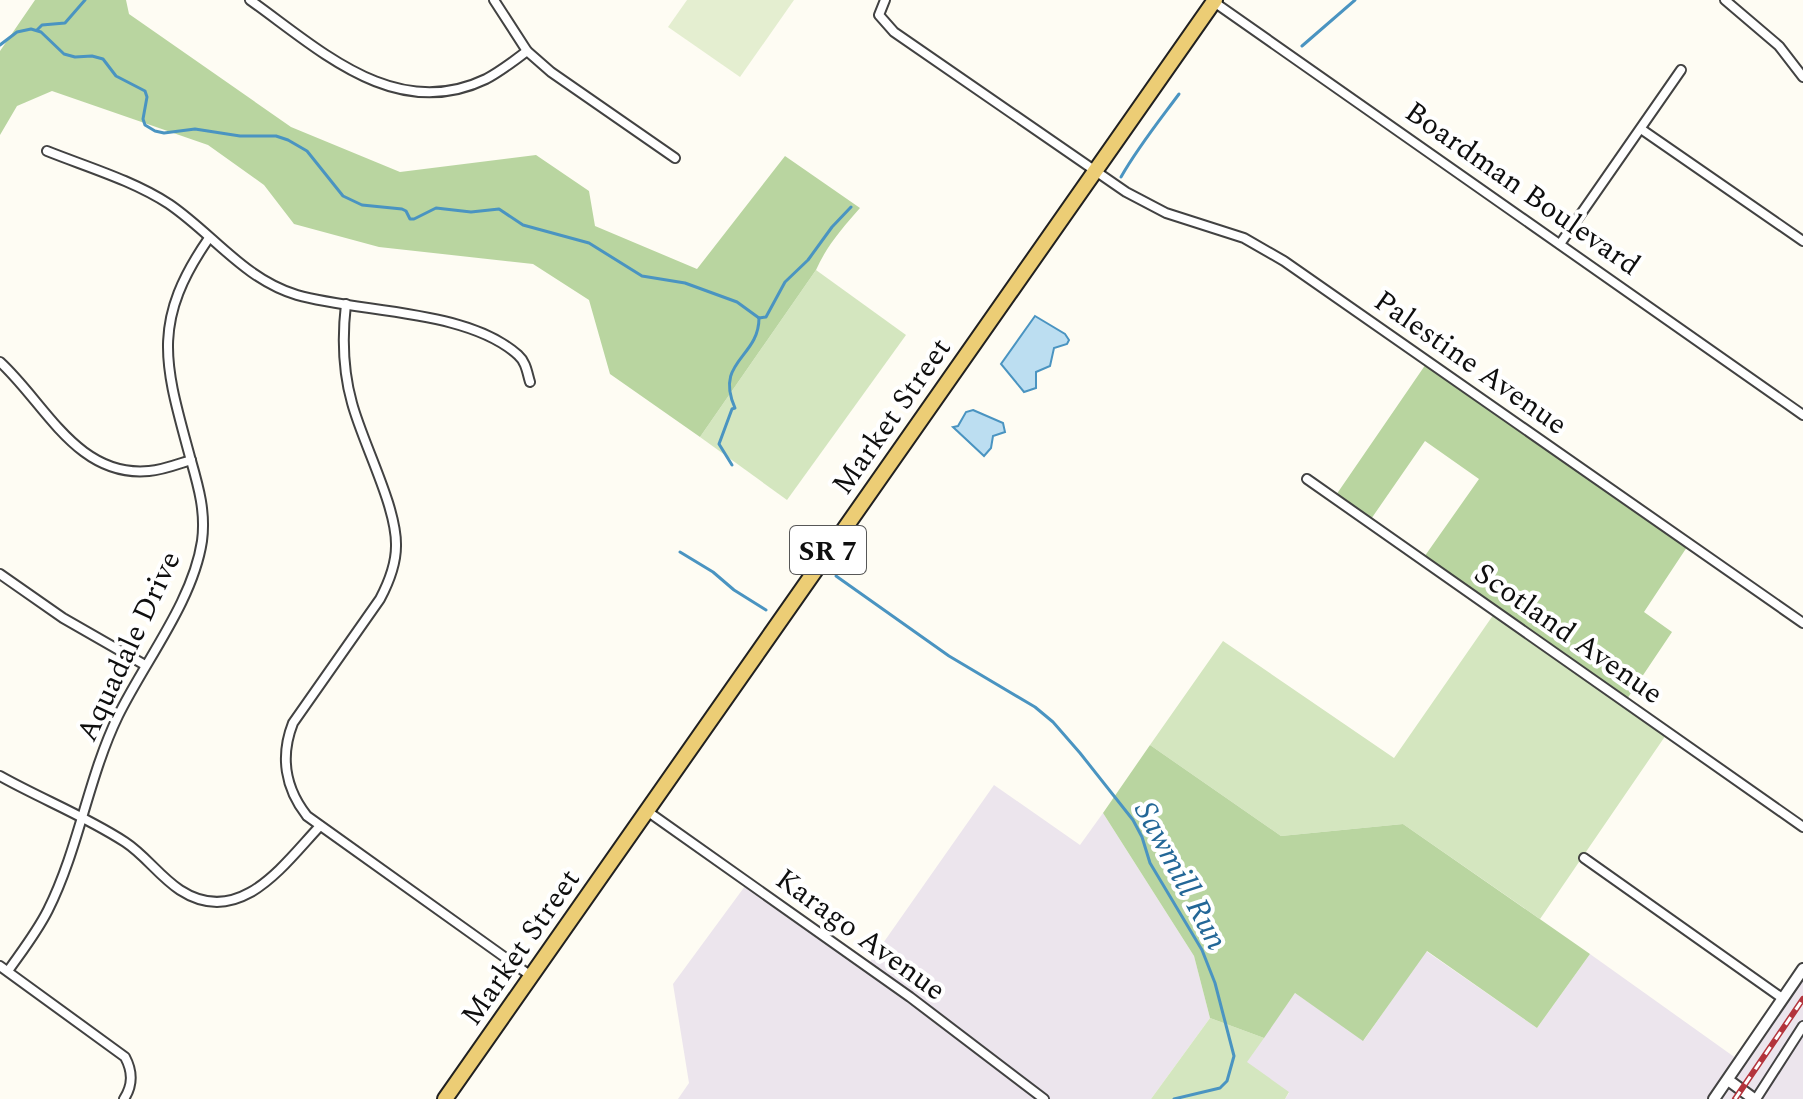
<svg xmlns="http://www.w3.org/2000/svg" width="1803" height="1099" viewBox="0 0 1803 1099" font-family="Spectral,serif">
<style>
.industrial{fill:#ece5ed}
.green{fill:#d4e6bf}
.forest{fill:#b9d5a0}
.pitch{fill:#e4eed0}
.water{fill:#bcdef1;stroke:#4a94c1;stroke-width:2}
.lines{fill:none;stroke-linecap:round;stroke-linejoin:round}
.stream{stroke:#4a94c1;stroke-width:3}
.minor-casing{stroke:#424242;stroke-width:12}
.tertiary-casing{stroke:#424242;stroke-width:14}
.primary-casing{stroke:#202020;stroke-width:18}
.minor{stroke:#fff;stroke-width:8}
.tertiary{stroke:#fff;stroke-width:10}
.primary{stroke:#eccd75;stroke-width:14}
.rail-casing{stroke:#b3343c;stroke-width:6}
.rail{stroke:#fff;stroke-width:3;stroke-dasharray:9;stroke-linecap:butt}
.labels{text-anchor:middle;stroke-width:8;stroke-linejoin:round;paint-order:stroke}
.shield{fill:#fff;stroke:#575757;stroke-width:2}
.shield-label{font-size:28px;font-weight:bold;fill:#0f0f0f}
.street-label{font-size:30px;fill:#0f0f0f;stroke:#fff}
.water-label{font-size:32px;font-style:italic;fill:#236797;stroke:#fff}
</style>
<rect width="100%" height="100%" fill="#fefcf3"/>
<!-- industrial -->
<g class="industrial">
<path d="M994,785L1080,845L1103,813L1194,956L1210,1018L1151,1099H678L689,1083L673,984L748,882L867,966Z"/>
<path d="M1426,951L1537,1028L1590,954L1740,1061L1803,969V1099H1285L1289,1093L1246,1062L1295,993L1364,1040Z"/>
</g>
<!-- green -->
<g class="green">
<path d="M816,270L906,335L787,500L700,437Z"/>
<path d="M1496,611L1668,732L1540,919L1403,824L1281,836L1150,745L1223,641L1394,758Z"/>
<path d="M1210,1018L1264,1038L1247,1062L1289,1092L1285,1099H1151Z"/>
</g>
<!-- forest -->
<g class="forest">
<path d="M35,0H126L129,14L291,127L400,172L536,155L589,191L595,226L697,269L785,156L860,208C843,227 826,247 816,270L700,437L610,374L589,300L533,264L379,247L294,224L264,185L208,145L52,91L17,106L0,135V51Z"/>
<path d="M1428,361L1689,544L1644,612L1672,632L1625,702L1422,560L1479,479L1425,441L1369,522L1334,498Z"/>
<path d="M1150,745L1281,836L1403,824L1590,954L1537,1028L1427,951L1363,1041L1295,993L1264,1038L1210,1018L1194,956L1103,813Z"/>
</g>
<!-- pitch -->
<path class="pitch" d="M687,0H794L740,77L668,27Z"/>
<!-- water -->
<g class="water">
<path d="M1035,316L1065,334L1069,340L1067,344L1054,348L1050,366L1036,372V388L1024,392L1001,364Z"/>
<path d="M973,410L1003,423L1005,432L993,436L991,448L984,456L953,427L958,426L966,412Z"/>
</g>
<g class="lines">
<!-- stream -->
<g class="stream">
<path d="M37,30L42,25L65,23L85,0"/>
<path d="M0,45L17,32L31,29L41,32L64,54L75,57L92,56L103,59L116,76L145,91L147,97L143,119L145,125L155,131L164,133L195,129L240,136H276L288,140L307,151L343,196L362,205L402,209L406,211L410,219H414L436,208L471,212L499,209L523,225L589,243L642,276L685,283L737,302L759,318"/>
<path d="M1302,46L1355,0"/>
<path d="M1121,177C1138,147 1159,121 1179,94"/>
<path d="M759,318L766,317L785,282L808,260L832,227L851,207"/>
<path d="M732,465L719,444L732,409L735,408C714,361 759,358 759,318"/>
<path d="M680,552L713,572L734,590L766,610"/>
<path d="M836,576L949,656L1035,707L1053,722L1080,753L1133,820L1142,837L1150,863L1202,950L1215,983L1234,1056L1227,1081L1220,1088L1174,1099"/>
</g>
<!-- minor casing -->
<g class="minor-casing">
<g id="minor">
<path d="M250,0C319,49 395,123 486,79C501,71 514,61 527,51"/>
<path d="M494,0L527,51L551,72L675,158"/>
<path d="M885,0L879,15L894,32L1126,192L1166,213L1244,238L1284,261L1803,623"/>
<path d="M1725,0L1779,46L1803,77"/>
<path d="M1214,2L1803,415"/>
<path d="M1641,129L1803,241"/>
<path d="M47,151C87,167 132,180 169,204C213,234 244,279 297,295C360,313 467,309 518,355C526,362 527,372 530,382"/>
<path d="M1560,244L1681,70"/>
<path d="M346,304C342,338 343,371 352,403C363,444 397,507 396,546C396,565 389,582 380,599L293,723C280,756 285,788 307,816L531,976"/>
<path d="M0,362C45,403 77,478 149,471C163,470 178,464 191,460"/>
<path d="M1307,479L1803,827"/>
<path d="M0,574L63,618L145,665"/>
<path d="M0,776C41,799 85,816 125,842C145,855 159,876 180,890C240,929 284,864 320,826"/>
<path d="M647,811L910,997L1044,1099"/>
<path d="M1584,858L1782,998"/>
<path d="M0,966L125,1057C133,1072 133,1085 124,1099"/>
<path d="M8,971C22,951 37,932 48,910C79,848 88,778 118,716C145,661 193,601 202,541C206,511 198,485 190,457C165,365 150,323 209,238"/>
<path d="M1756,1099L1803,1026"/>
</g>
</g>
<!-- tertiary casing -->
<g class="tertiary-casing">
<g id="tertiary">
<path d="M1728,1080L1754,1099"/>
<path d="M1714,1099L1803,969"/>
</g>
</g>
<!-- primary casing -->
<g class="primary-casing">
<path id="primary" d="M445,1099L1215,0"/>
</g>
<!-- minor -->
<use href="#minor" class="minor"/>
<!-- tertiary -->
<use href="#tertiary" class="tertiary"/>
<!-- primary -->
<use href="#primary" class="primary"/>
<!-- rail casing -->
<g class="rail-casing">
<path id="rail" d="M1735,1099L1803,999"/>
</g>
<!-- rail -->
<use href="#rail" class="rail"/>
</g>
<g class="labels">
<!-- shield labels -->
<rect class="shield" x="790" y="526" width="76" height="48" rx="6"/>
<g class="shield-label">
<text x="828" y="560">SR 7</text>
</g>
<!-- street labels -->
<g class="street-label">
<text transform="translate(1523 188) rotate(35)" y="10">Boardman Boulevard</text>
<text transform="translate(1471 362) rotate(35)" y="10">Palestine Avenue</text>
<text transform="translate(891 416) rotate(-55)" y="10">Market Street</text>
<text transform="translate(1569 633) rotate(35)" y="10">Scotland Avenue</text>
<text transform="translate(128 646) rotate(-65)" y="10">Aquadale Drive</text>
<text transform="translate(861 934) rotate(36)" y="10">Karago Avenue</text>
<text transform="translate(520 947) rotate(-55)" y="10">Market Street</text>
</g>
<!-- water labels -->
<g class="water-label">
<text transform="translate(1182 875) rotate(62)" y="11">Sawmill Run</text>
</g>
</g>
</svg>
